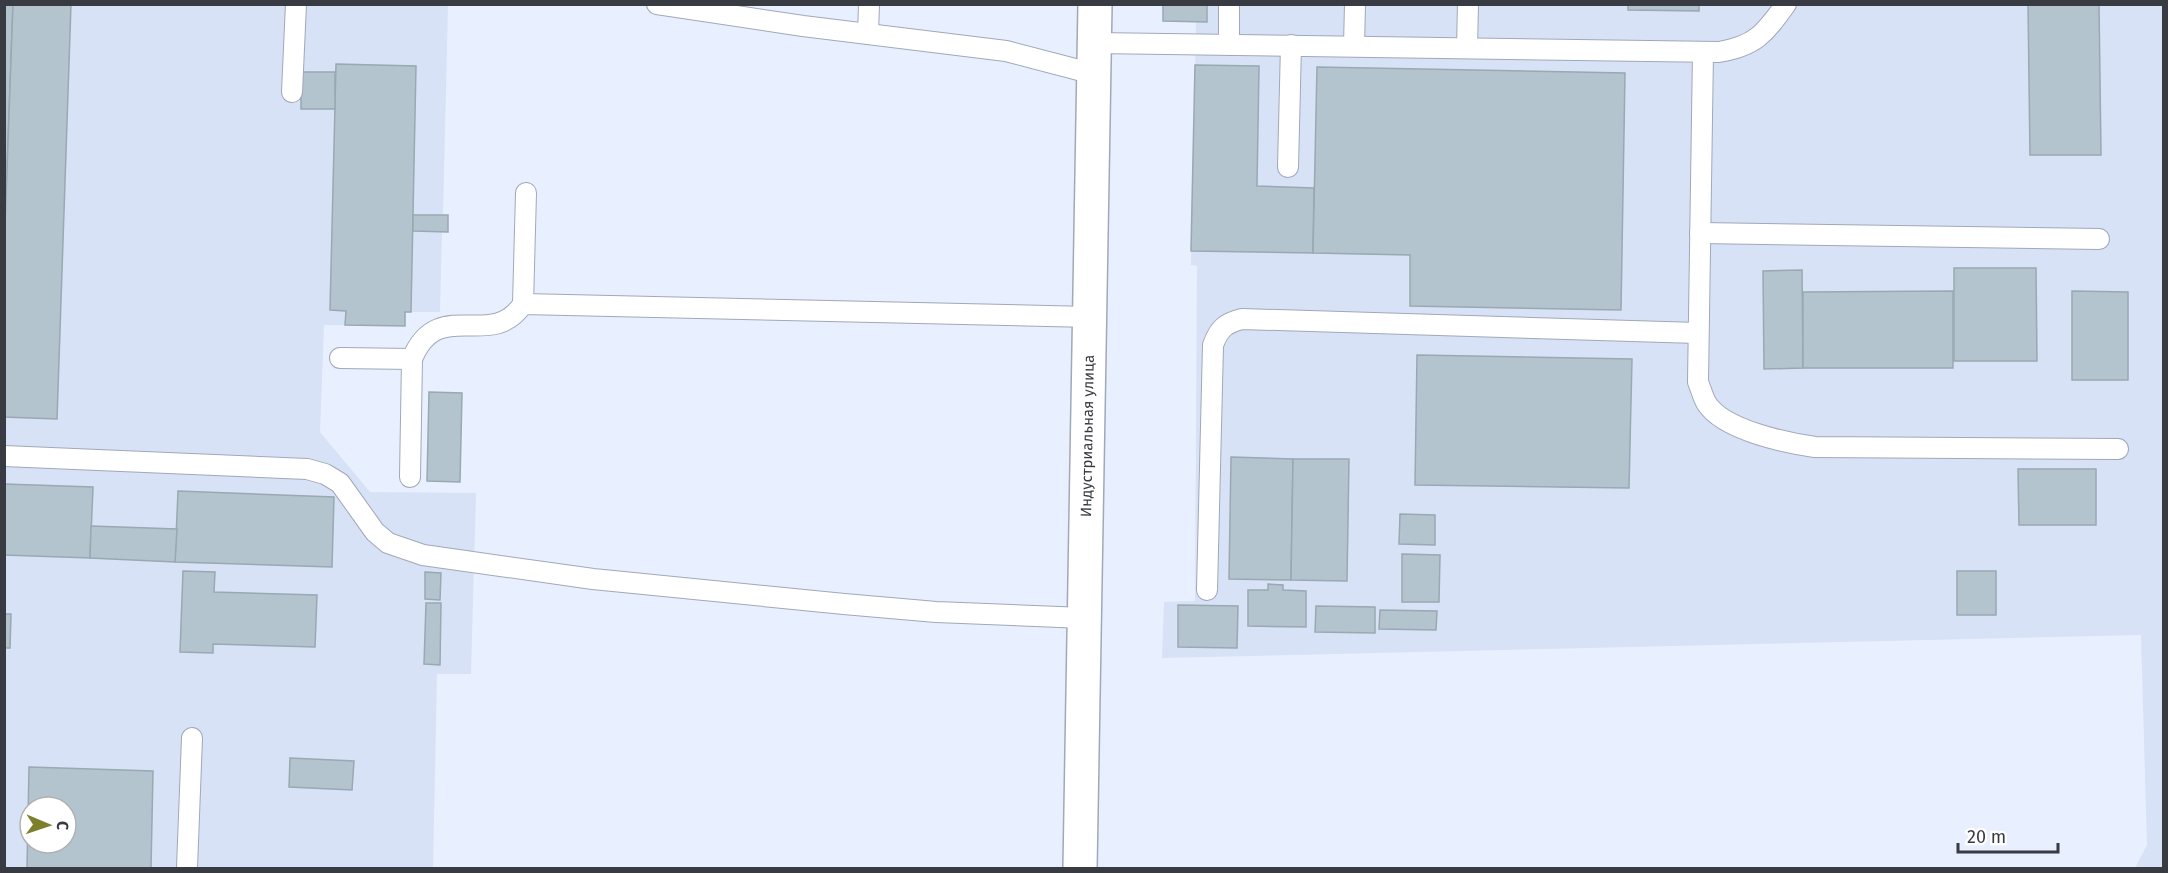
<svg xmlns="http://www.w3.org/2000/svg" width="2168" height="873" viewBox="0 0 2168 873" font-family="'Fira Sans',sans-serif">
<style>
.built{fill:#d7e2f7;fill-rule:evenodd}
.building{fill:#b4c4ce;stroke:#99a8b1;stroke-width:1.5;fill-rule:evenodd}
.lines{fill:none;stroke-linecap:round;stroke-linejoin:round}
.service-casing{stroke:#a1a8b7;stroke-width:22}
.minor-casing{stroke:#a1a8b7;stroke-width:36}
.service{stroke:#fff;stroke-width:20}
.minor{stroke:#fff;stroke-width:33}
.labels{text-anchor:middle;stroke-width:4.5;stroke-linejoin:round;paint-order:stroke}
.street-label{font-size:15px;fill:#383b41;stroke:#fff}
</style>
<rect width="100%" height="100%" fill="#e8efff"/>
<!-- built -->
<g class="built">
<path d="M5,5H448L443,215H448V232H442L440,312H406L405,326L324,325L320,432L370,492L476,493L471,674H437L433,868H5ZM30,807H66V843H30Z"/>
<path d="M1163,5H2163V868H2135L2147,845L2141,635L1162,658L1164,602L1195,601L1197,266L1191,265L1196,22L1163,21Z"/>
</g>
<!-- building -->
<g class="building">
<path d="M4,4H13L4,254Z"/>
<path d="M13,4H71L57,419L4,417V254Z"/>
<path d="M1163,4H1207V22L1163,21Z"/>
<path d="M1628,4H1699V11L1628,10Z"/>
<path d="M2028,4H2099L2101,155H2030Z"/>
<path d="M336,64L416,66L411,312H405V326L345,325L346,311L330,310Z"/>
<path d="M1195,65L1259,66L1257,186L1314,188L1313,253L1191,251Z"/>
<path d="M1317,67L1625,73L1621,310L1410,306V255L1313,253Z"/>
<rect x="301" y="72" width="34" height="37"/>
<path d="M413,215H448V232L413,231Z"/>
<path d="M1954,268H2036L2037,361H1954Z"/>
<path d="M1802,270L1803,368L1764,369L1763,271Z"/>
<path d="M1953,291V368H1803V292Z"/>
<path d="M2072,291L2128,292V380H2072Z"/>
<path d="M1417,355L1632,359L1629,488L1415,485Z"/>
<path d="M429,392L462,393L460,482L427,481Z"/>
<path d="M1231,457L1293,459L1291,580L1229,579Z"/>
<path d="M1293,459H1349L1347,581L1291,580Z"/>
<path d="M2018,469H2096V525H2019Z"/>
<path d="M4,484L93,487L90,558L4,555Z"/>
<path d="M178,491L334,497L332,567L175,562Z"/>
<path d="M1400,514L1435,515V545L1399,544Z"/>
<path d="M91,526L177,529L175,562L90,558Z"/>
<path d="M1402,554L1440,555L1439,602H1402Z"/>
<path d="M183,571L215,572L214,592L317,595L315,647L213,644V653L180,652Z"/>
<rect x="1957" y="571" width="39" height="44"/>
<path d="M425,572L441,573L440,600L425,599Z"/>
<path d="M1268,584L1283,585V590L1306,591V627L1248,626V590H1268Z"/>
<path d="M426,603H441L440,665L424,664Z"/>
<path d="M1178,605L1238,606L1237,648L1178,647Z"/>
<path d="M1316,606L1375,607V633L1315,632Z"/>
<path d="M1380,610L1437,611L1436,630L1379,629Z"/>
<path d="M4,614H11L10,648H4Z"/>
<path d="M290,758L354,761L352,790L289,787Z"/>
<path d="M29,767L153,771L151,868H27ZM30,807H66V843H30Z"/>
</g>
<g class="lines">
<!-- service casing -->
<g class="service-casing">
<g id="service">
<path d="M657,4L803,26L1006,51L1094,74"/>
<path d="M868,34L869,4"/>
<path d="M1095,43L1719,52C1756,46 1765,33 1786,4"/>
<path d="M1229,45V4"/>
<path d="M1354,46L1355,4"/>
<path d="M1467,48L1468,4"/>
<path d="M1703,52L1698,382C1701,389 1703,398 1707,404C1724,430 1786,443 1815,447L2118,449"/>
<path d="M292,92L296,4"/>
<path d="M1288,167L1291,45"/>
<path d="M1700,233L2099,239"/>
<path d="M523,304L526,193"/>
<path d="M340,358L412,359"/>
<path d="M4,456L307,469L325,474L340,483L375,532L388,543L423,555L593,579L844,604L936,612L1084,618"/>
<path d="M410,477L412,359C438,295 491,352 523,304L1090,317"/>
<path d="M1207,590L1213,345C1219,329 1225,323 1242,319L1698,333"/>
<path d="M187,868L192,738"/>
</g>
</g>
<!-- minor casing -->
<g class="minor-casing">
<g id="minor">
<path id="s1" d="M1080,868L1095,4"/>
</g>
</g>
<!-- service -->
<use href="#service" class="service"/>
<!-- minor -->
<use href="#minor" class="minor"/>
</g>
<g class="labels">
<!-- street labels -->
<g class="street-label">
<text dy="5" stroke="none"><textPath href="#s1" startOffset="432">Индустриальная улица</textPath></text>
</g>
</g>
<!-- border -->
<rect width="2168" height="873" fill="none" stroke="#383b41" stroke-width="12"/>
<!-- north arrow -->
<g transform="translate(48 825) rotate(92)"><circle r="28" fill="#ffffff" stroke="#afb1b3" stroke-width="1.5"/>
<path d="M0-4.5L10 22L0 15L-10 22Z" fill="#7d802a"/>
<text y="-9" font-size="16" font-weight="bold" text-anchor="middle" fill="#383b41">С</text>
</g>
<!-- scale -->
<path d="M1958 843v9h100v-9" fill="none" stroke="#383b41" stroke-width="3"/>
<text x="1967" y="843" font-size="18" fill="#383b41" stroke="#ffffff" stroke-width="4.5" paint-order="stroke">20 m</text>
</svg>
